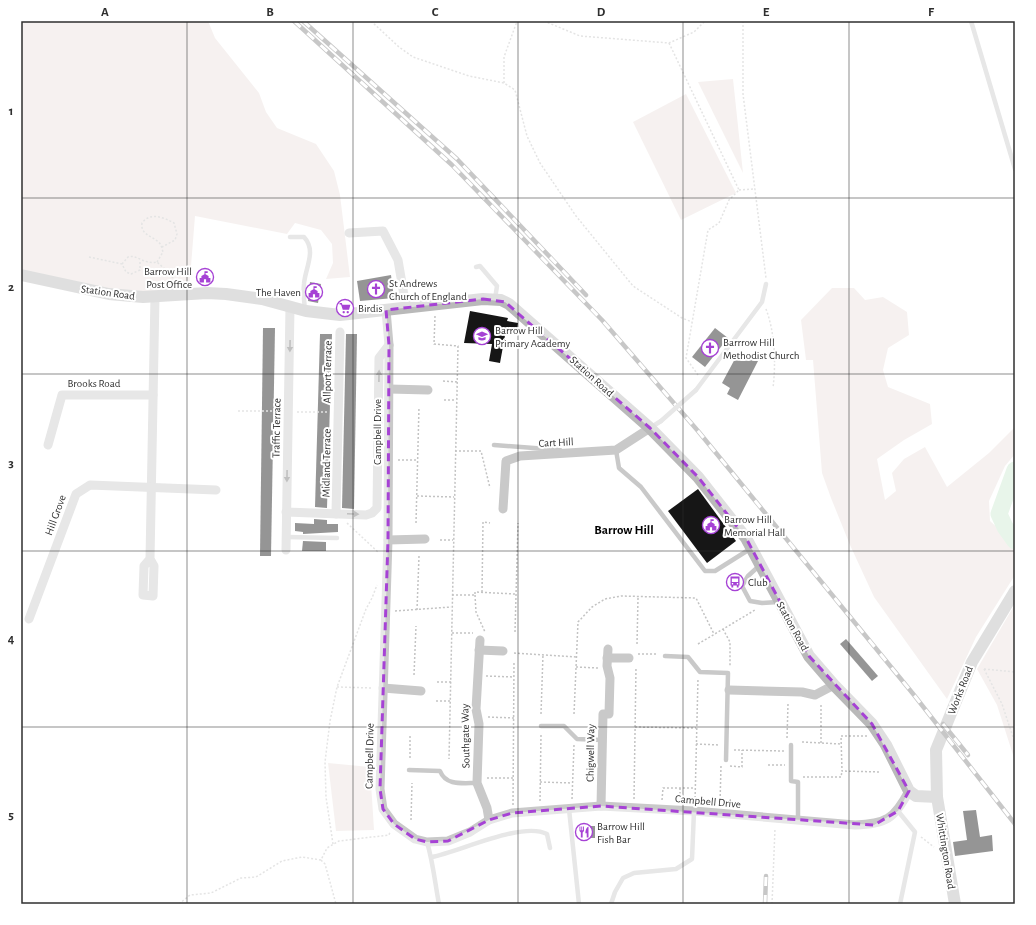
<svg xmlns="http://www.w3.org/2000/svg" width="1036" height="925" viewBox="0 0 1036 925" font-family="'Alegreya Sans',sans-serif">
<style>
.green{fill:#ebe1de}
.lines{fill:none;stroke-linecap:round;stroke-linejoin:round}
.river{stroke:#cce9d0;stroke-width:17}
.building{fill:#161616}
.path{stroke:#c3c3c3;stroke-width:1.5;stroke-dasharray:2 2;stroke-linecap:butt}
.lane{stroke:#c9c9c9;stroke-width:4.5}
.street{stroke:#c9c9c9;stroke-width:9}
.secondary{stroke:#b9b9b9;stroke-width:12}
.rail-casing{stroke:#848484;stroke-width:4.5}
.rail{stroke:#fff;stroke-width:3;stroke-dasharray:9;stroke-linecap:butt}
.lane-bridge{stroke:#c9c9c9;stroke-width:4.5}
.oneway{fill:#747474}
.marked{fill:none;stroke:#a642d5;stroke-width:3;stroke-dasharray:8 5;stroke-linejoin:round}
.grid{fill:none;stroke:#2f2f2f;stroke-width:1;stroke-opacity:0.55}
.labels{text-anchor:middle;stroke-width:4;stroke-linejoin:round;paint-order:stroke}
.poi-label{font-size:11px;fill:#2f2f2f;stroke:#fff;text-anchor:start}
.street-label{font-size:11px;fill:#2f2f2f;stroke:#fff}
.quarter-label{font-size:13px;font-weight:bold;fill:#000;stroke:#fff}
.neatline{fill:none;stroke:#2f2f2f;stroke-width:1.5}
.grid-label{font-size:13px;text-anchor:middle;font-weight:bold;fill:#2f2f2f}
</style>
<rect width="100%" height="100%" fill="#fff"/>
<!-- green -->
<g class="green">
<path d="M21,21H208L215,38L259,93L266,112L277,128L316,144L334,171L340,195L350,277L326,279L333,263L332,244L321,230L295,223L287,234L195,216L189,291L126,293L21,271Z"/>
<path d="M733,79L743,173L698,82Z"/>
<path d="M686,94L736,193L681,220L633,122Z"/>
<path d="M832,288H854L865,300L883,297L907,312L909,335L888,348L883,370L888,387L930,404L932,424L904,440L877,459L885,500L896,491L892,473L904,459L925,447L947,487L989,453L1015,427V454L1005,466L989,501L990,521L1015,544V575L976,637L947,699L874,597L850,545L831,498L822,473L813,360H806L801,320Z"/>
<path d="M1015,604V761L997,705L977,669Z"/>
<path d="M328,763L370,767L374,830L336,831Z"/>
</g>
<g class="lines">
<!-- river -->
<path class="river" d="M1015,470L999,514L1005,527L1015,541"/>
</g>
<!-- building -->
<g class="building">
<path d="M391,275L394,298L360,301L357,281Z"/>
<path d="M310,282L321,284L318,303L308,301Z"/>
<path d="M470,311L508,318L507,321L518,323L517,332L506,330L500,363L489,361L492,344L464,343Z"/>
<path d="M263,328H275L271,556H260Z"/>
<path d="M715,328L728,338L705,367L692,357Z"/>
<path d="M320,334H332L327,508L315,507Z"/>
<path d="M346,334H357L354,509L342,508Z"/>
<path d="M737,355L745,359L747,356L758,361L738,400L727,394L730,388L722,383Z"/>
<path d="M698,489L736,541L707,563L668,511Z"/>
<path d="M314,519L327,520V524H338V532L303,534V532L295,531V523L314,524Z"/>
<path d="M303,541L326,542V551H302Z"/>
<path d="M846,639L878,676L872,681L840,644Z"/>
<path d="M976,810L980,837L992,835L993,851L955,856L953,842L967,840L963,811Z"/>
<rect x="580" y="826" width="15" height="12"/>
</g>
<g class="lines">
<!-- path -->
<g class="path">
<path d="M371,21L399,47L413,57L469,76L504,83L515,90L527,136L540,163L576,216L633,286L682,318L692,322"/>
<path d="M544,21L580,36L669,43L694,32L705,21"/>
<path d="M743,21V94L766,278"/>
<path d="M669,43L739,190L729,200L719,223L708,230L686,358L698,375"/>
<path d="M504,83V57L516,24L520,21"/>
<path d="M739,190L753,189"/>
<path d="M89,257L122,264L126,272L131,274L140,270V260"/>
<path d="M157,262L163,252L161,245C155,236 140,236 142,223C150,212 163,217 174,223L177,234L175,240L162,247"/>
<path d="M122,264L128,257C137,254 144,265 157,262L167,271L179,285"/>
<path d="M766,309C775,333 776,363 773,388"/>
<path d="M435,316L434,344L458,346L449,759"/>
<path d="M443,381L457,382"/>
<path d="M444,400H456"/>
<path d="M238,411H279"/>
<path d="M297,412H329"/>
<path d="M455,451H481L490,488"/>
<path d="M398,460H418"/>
<path d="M417,496L454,497"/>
<path d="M347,523L379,553"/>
<path d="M416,523L419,407"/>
<path d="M440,540H453"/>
<path d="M482,592L483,522L490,523"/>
<path d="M452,595H475V592L515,594"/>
<path d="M475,595L476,612L485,632"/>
<path d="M417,610L419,556"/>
<path d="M395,611L451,607"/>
<path d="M723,629L730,642V667"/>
<path d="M515,632L518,523"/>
<path d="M452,633H473"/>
<path d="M637,644L638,598"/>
<path d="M698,644L755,610"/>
<path d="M514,653L577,657"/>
<path d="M638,654H658"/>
<path d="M576,667L598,668"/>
<path d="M984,669L1002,704L1015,743"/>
<path d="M984,669L1015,672"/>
<path d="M414,675L416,626"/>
<path d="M486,676L514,677"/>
<path d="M437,682H451"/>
<path d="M337,687L373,688"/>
<path d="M436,701H450"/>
<path d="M821,705V743"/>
<path d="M541,714L543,654"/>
<path d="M574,714L578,622L592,607L605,599L621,596L696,598L714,634"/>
<path d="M488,717L514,718"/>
<path d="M635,727L696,728"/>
<path d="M867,736H841L842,771L881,772"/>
<path d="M787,738L788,704"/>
<path d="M802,742L841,744"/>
<path d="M696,744L720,745"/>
<path d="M734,750L784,751"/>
<path d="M410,758V734"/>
<path d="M768,765H785"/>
<path d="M730,766L742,767V750"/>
<path d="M803,777H841L842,771"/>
<path d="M487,778H513"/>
<path d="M540,782L572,783"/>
<path d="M572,799L574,745"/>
<path d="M634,799L636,667"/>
<path d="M662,800L663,788H695"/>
<path d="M540,801L541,735"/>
<path d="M680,802V788"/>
<path d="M695,802L698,678"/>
<path d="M720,804L721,766"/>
<path d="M513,805L514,661"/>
<path d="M411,820L412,783"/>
<path d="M921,837L934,847"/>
<path d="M333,844L326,797L325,762L330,721L337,687L366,609L372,598L377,585"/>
<path d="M321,860L325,864L336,904"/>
<path d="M179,904L190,895L211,893L241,878L256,877L282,861L302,857L321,860L327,848L339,841L389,835L390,832"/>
<path d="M772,904L775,828"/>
</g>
<!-- lane -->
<g class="lane">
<path d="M971,21L1015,169"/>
<path d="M290,237H304C317,251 305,268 304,284C303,293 304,301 305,309"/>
<path d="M476,267L480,266L497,286L495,299"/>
<path d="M696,390L762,302L766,284"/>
<path d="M650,428L661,421"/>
<path d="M494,445L560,450"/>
<path d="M616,450L619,468L641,487L705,571H715L750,549"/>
<path d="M286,537L337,538"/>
<path d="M760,565L748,576L742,586L750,601L762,603L778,602"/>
<path d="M665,656L688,657L700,672L728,673L726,760"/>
<path d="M541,726H564L577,739L602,740"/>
<path d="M791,745V781L798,782V820"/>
<path d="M409,770L440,771C446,786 462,783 477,783"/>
<path d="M569,809L579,904"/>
<path d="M898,811L915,832L900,904"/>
<path d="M427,842C433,862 435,883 439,904"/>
<path d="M432,857C459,852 522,821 547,834L550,848"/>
<path d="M611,904L615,892L623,878L634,873L676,869L692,859L694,811"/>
</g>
<!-- street -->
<g class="street">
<path d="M349,233L383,231L398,260L406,307"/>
<path d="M386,310L389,345L388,540L380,789L383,809L394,824L415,839L427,842L448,841L470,832L489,820L512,813L601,806L694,811L855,825C886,824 894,819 909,791"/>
<path d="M389,389L428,390"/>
<path d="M48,445L62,395H153"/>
<path d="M503,509L506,461L520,456L616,450L650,428"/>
<path d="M286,512L366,515L372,513L377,508L379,358L389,345"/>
<path d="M336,514L340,332"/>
<path d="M388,540L425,539"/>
<path d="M286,550L290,307"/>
<path d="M150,559L144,566L143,595L153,596L154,566L150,559L155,296"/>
<path d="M29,619L76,494L90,485L216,490"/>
<path d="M480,640L476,709L479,724L477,783L487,808L489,820"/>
<path d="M479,650L503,651"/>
<path d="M607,658H629"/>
<path d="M383,688L421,691"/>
<path d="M729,690L802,692L815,695L834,685"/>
<path d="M601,806L603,714H609L610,678L607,666L608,649"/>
</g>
<!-- secondary -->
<g class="secondary">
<path d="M21,275L109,294L143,297L207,293L226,294L262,299L306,311L340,315L483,299L501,300L509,304L650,428L698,477L746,538L809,656L834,685L872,724L886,745L909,791L916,796L937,797"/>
<path d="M955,904L937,797L936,750L972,662L1015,591"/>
</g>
<!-- rail casing -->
<g class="rail-casing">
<g id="rail">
<path d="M294,21L452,165L602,320L698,431L914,695L1015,824"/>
<path d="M303,21L457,159L586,295"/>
<path d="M943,724L968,755"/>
<path d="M765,904L766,876"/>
</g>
</g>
<!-- rail -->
<use href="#rail" class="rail"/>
<!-- lane-bridge -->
<path class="lane-bridge" d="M661,421L696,390"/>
</g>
<!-- one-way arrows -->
<defs><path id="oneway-solid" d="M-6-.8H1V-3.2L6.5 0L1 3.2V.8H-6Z"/></defs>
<g class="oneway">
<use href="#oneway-solid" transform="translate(290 346) rotate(91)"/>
<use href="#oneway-solid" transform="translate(379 376) rotate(-89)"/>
<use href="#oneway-solid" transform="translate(287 476) rotate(91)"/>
<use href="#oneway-solid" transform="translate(353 514) rotate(3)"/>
</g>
<!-- marked area -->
<path d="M0 0H1036V925H0ZM483,299L505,302L650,428L698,477L746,538L809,656L872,724L909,791L898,811L874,825L601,806L512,813L489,820L448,841L427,842L415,839L394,824L383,809L380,789L388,540L389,345L386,310Z" fill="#fff" fill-opacity=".55" fill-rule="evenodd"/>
<path class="marked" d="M483,299L505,302L650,428L698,477L746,538L809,656L872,724L909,791L898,811L874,825L601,806L512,813L489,820L448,841L427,842L415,839L394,824L383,809L380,789L388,540L389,345L386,310Z"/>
<!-- grid -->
<path class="grid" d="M187,21V904M353,21V904M518,21V904M683,21V904M849,21V904M21,198H1015M21,374H1015M21,551H1015M21,727H1015"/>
<!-- icons -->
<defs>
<g id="civic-ring" transform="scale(0.9)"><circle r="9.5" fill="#fff" stroke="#a642d5" stroke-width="1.5"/><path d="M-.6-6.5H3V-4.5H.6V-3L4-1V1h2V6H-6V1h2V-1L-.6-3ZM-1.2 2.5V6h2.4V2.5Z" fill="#a642d5"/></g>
<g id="church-ring" transform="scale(0.9)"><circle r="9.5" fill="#fff" stroke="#a642d5" stroke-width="1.5"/><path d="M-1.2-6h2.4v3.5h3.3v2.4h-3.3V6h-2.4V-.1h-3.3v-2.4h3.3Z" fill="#a642d5"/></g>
<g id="supermarket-ring" transform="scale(0.9)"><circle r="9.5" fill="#fff" stroke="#a642d5" stroke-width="1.5"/><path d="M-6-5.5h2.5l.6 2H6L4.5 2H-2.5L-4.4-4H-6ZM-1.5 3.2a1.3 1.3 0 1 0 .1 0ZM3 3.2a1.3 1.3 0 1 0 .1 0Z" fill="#a642d5"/></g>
<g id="school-ring" transform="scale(0.9)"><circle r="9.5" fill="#fff" stroke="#a642d5" stroke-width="1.5"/><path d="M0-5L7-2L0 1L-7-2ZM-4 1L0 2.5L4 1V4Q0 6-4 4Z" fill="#a642d5"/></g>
<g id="bus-ring" transform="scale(0.9)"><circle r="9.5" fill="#fff" stroke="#a642d5" stroke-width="1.5"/><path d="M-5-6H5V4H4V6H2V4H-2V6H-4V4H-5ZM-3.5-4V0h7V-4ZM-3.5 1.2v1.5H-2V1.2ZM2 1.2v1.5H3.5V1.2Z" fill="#a642d5"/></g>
<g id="restaurant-ring" transform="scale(0.9)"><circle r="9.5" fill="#fff" stroke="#a642d5" stroke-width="1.5"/><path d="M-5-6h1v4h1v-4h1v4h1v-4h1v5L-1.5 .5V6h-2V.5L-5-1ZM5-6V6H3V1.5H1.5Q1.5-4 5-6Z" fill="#a642d5"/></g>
</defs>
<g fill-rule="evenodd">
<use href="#civic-ring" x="205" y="277"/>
<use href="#church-ring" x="376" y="289"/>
<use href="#civic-ring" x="314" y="292"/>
<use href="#supermarket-ring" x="345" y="308"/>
<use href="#school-ring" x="482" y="336"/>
<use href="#church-ring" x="710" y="348"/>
<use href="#civic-ring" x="711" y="525"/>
<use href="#bus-ring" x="735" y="582"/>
<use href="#restaurant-ring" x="584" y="832"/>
</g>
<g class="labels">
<!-- poi labels -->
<g class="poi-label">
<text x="192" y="275" text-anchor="end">Barrow Hill<tspan x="192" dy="13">Post Office</tspan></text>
<text x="389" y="287">St Andrews<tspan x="389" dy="13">Church of England</tspan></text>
<text x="301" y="296" text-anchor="end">The Haven</text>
<text x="358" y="312">Birdis</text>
<text x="495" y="334">Barrow Hill<tspan x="495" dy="13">Primary Academy</tspan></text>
<text x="723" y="346">Barrrow Hill<tspan x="723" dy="13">Methodist Church</tspan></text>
<text x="724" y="523">Barrow Hill<tspan x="724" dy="13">Memorial Hall</tspan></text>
<text x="748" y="586">Club</text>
<text x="597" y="830">Barrow Hill<tspan x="597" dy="13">Fish Bar</tspan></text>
</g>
<!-- street labels -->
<g class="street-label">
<text transform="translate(108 292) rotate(8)" y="4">Station Road</text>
<text transform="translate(327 372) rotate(-89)" y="4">Allport Terrace</text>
<text transform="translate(592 376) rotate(42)" y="4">Station Road</text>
<text x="94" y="387">Brooks Road</text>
<text transform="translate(276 428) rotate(-89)" y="4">Traffic Terrace</text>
<text transform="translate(377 432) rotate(-90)" y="4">Campbell Drive</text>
<text transform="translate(556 442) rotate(-3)" y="4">Cart Hill</text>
<text transform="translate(326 463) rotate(-89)" y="4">Midland Terrace</text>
<text transform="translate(55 515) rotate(-70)" y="4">Hill Grove</text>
<text transform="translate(793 626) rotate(61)" y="4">Station Road</text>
<text transform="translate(960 690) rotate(-68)" y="4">Works Road</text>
<text transform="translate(465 736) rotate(-91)" y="4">Southgate Way</text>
<text transform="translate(590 753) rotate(-89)" y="4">Chigwell Way</text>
<text transform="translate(369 756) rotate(-89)" y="4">Campbell Drive</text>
<text transform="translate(708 801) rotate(5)" y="4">Campbell Drive</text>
<text transform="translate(946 851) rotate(81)" y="4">Whittington Road</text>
</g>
<!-- quarter labels -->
<g class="quarter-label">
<text x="624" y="534">Barrow Hill</text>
</g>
</g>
<!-- border -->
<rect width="1036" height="925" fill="none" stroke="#ffffff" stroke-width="44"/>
<rect x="22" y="22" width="992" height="881" class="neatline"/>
<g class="grid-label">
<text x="105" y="16">A</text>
<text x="270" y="16">B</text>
<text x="435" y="16">C</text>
<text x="601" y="16">D</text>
<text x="766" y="16">E</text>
<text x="931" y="16">F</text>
<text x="11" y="115">1</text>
<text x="11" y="291">2</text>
<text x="11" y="467">3</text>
<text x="11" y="643">4</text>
<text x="11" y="819">5</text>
</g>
</svg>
